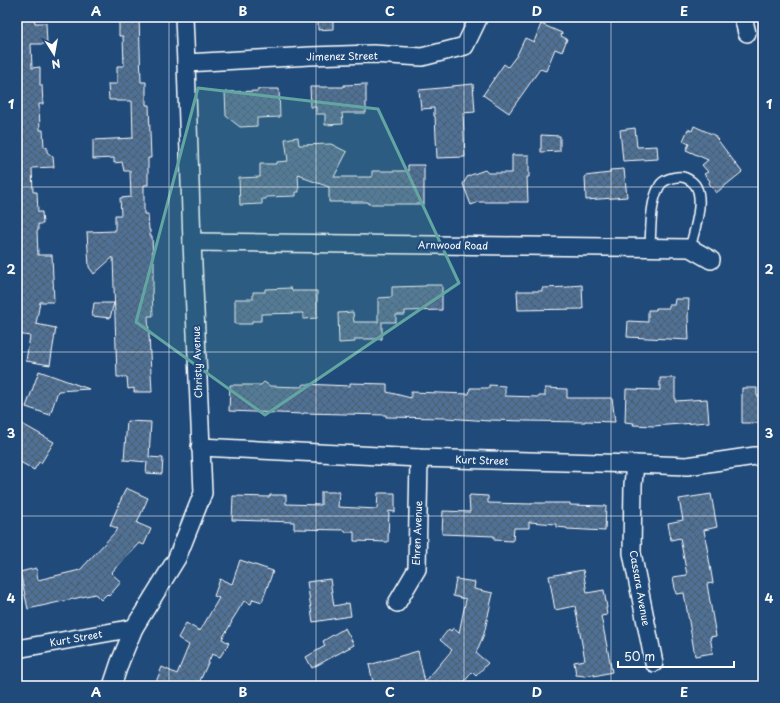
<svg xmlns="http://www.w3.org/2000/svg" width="780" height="703" viewBox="0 0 780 703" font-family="'Playpen Sans',sans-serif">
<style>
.building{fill:url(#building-cross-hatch);stroke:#fff}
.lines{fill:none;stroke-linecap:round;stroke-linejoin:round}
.lane-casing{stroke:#fff;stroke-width:12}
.street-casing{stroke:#fff;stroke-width:20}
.lane{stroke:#1f4a7a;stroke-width:9}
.street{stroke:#1f4a7a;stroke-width:17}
.marked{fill:#63a6a1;fill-opacity:0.2;stroke:#63a6a1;stroke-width:3;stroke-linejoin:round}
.grid{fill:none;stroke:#fff;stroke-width:1;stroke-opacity:0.55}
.labels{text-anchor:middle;stroke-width:4;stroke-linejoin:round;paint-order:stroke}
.street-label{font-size:10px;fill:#fff;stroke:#1f4a7a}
.neatline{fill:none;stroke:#fff;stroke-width:1.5}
.grid-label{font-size:13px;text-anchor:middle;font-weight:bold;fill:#fff}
</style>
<defs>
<pattern id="building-cross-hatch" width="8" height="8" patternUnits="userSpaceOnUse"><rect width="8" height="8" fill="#507197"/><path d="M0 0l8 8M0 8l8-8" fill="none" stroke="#4e5b6a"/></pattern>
</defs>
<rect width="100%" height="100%" fill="#1f4a7a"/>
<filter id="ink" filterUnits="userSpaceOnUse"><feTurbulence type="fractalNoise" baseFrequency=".025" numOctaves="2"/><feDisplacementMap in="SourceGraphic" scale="8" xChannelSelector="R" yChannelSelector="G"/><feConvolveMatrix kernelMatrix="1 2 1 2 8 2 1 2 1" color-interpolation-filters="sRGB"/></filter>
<g filter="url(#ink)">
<!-- building -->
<g class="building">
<path d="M17,17H34L35,23H46L47,44H31L32,68L40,67V85H42L43,104H39L40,130H43L44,147H47V152L53,157L54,167L32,168L33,192H37L38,212H42L43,224H38V231H37L38,255H52L54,302H40L36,324L56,328L50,365L26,361L30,336L17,334L20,310L19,276H17Z"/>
<path d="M122,17H139L141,82H146V105H149L151,158H148V185H144V214H148L149,230H150V236H152L153,261H154V274H153V288H152L153,316H148L152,392H134V388L128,389L127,377H117L113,257L94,274L89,267L87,232L115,231V215H121L120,198L131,197L130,171H124L122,162L114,163V158L93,159V140L133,138L132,101H116V100H109L108,84H117V66H124L123,36H119V19H122Z"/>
<path d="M318,17H333V29L318,30Z"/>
<path d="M541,24L562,33L561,36L567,39L562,52L555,49L546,71L540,69L509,113L483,95L504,64L508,67L517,55L525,38L534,42Z"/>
<path d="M366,84V113H342L343,124L325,125V114H316V107H311L310,87H344V85Z"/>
<path d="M473,84L475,112L463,113L465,157L437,158L435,116H434V108L421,109L419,90L452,87V86Z"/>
<path d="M258,89H279L280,117L257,118V126L240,127L226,116L225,92L258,91Z"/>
<path d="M694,126L714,135L742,172L716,193L709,183L710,181L704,174L708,172L702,165L708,160L686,150L689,144L683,141L688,129L692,131Z"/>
<path d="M635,128L637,147L657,146L658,159L623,161L620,130Z"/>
<path d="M541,135L560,136V151L541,152Z"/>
<path d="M298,137L299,145L331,144L347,152L334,177H372V171H408V165H424V204H368V202H329V187L304,178V176L298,174L299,192H296V196L266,197V199H262V204L240,205L239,178L260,177V164H276V162L288,161L285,139Z"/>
<path d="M512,155H529V177H527L528,202H479L471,205L463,184L468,176L485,170L488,173H512Z"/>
<path d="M624,169L627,197L586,200L585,176L610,173V170Z"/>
<path d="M426,285H442V310L405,311V315H396V322H382V339H355V342L339,343L338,313L353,312L354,322H378V298L392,297V287L426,286Z"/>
<path d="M582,285L583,309L518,310L517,291H542V288L570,287V286Z"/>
<path d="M291,288L292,291H317V318L303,319V313L261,314V321H252V324H235V299H253V292H265V289Z"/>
<path d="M675,299H689L688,317L689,340L627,337L628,321L648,322V310H656V308H669V305H674Z"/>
<path d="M94,303H114L110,318L92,316Z"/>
<path d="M39,371L89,389L58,391L50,415L26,407Z"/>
<path d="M660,378H675V401L707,399L709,422L653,426L633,425L634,423L625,422L626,389L660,390Z"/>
<path d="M264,382L270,386L303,387V384L350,386V383L387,384V392L411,398V392L469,394L470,388H489V385L505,386V396L539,397V396H545V388L567,389V398H612L615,422L585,421V422L525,421L490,420V421L446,418L386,417V415L304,413L303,414L229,411L230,385H261Z"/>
<path d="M742,388H757V396H763V423H742Z"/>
<path d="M17,421L54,442L41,463L39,462L34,470L17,460Z"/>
<path d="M127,421L151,422L149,457L163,458L162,474L146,473L147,462L124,460Z"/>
<path d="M126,488L148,498L137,523L151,529L144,545L139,543L111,573L121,582L109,596L107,594L101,600L95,594L28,609L20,572L36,568L38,580L80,570L118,529L110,525Z"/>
<path d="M321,492H339L338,507L377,509L378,493H395V512L389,511L388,542L354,541V532H345V530L294,529V522L232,520L233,496L269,497L270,495H286V504L321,505Z"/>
<path d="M711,494L717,527L704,530L713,583L707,584L716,636L710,637L713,653L695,656L684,593L676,594L673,577L687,575L680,538L671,540L668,523L683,520L679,499Z"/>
<path d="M470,495L488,496V503L532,504V503H570V505L606,506L605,531L567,529V528L556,527V524L529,522V528H514L513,541L494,540V536L442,534L443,511L470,512L469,496H470Z"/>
<path d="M240,560L273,571L262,602L253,599L251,604L244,601L231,622H232L222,639L229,643L220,657L212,654L199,683L205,686H165L156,682L162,667L177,674L189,645L178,638L186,623L200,631L219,598L214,596L220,579L232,584Z"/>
<path d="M583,570L587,593L604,590L607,608H606L607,615L601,616L612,672L594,676V674L585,676L576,675L574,662L585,660L575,606L555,610L549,576Z"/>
<path d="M330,579L334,606L349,603L351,616L313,622L307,582Z"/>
<path d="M456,579L475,582L474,589L493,593L484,634L476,653L488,663L476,676L472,672L461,686H396L395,683L382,686H374L369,665L418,651L425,682L452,650L440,640L449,629L451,631L453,628L459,633L466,599L453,596Z"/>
<path d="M345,628L354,645L312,668L306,657L325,646L323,641Z"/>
</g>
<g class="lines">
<!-- lane casing -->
<g class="lane-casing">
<path id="lane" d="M650,247C651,229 650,203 659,187C662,180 670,178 677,177C682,176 687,178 691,181C708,192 694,232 690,248"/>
</g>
<!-- street casing -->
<g class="street-casing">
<g id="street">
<path d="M743,17L747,33"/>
<path d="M186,63L310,56L373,54L422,57L465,46L477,21V17"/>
<path d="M192,242L690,248L711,260"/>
<path d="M200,447L419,458L635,464L687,466L755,456H763"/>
<path d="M635,464L633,485L632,553L654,663"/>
<path d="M397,603L417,569L419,458"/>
<path d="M17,649L134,628"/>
<path d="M112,686L120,662L134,628L177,558L203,493L192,242L186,63L184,17"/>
</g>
</g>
<!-- lane -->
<use href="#lane" class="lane"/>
<!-- street -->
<use href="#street" class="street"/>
</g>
</g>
<!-- marked area -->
<path class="marked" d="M198,88L378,109L459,283L265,415L136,322Z"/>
<!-- grid -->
<path class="grid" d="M169,17V686M316,17V686M464,17V686M611,17V686M17,187H763M17,352H763M17,516H763"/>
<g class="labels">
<!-- street labels -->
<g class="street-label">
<text transform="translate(342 56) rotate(-1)" y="4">Jimenez Street</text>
<text transform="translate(453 245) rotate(1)" y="4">Arnwood Road</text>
<text transform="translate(197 362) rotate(-92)" y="4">Christy Avenue</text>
<text transform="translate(482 460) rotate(2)" y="4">Kurt Street</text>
<text transform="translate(417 533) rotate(-88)" y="4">Ehren Avenue</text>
<text transform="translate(640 588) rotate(80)" y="4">Cassara Avenue</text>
<text transform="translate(76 638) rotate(-10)" y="4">Kurt Street</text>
</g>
</g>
<!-- margin -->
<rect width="780" height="703" fill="none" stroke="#1f4a7a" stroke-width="44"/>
<!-- north arrow -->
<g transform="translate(54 54) rotate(169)" stroke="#1f4a7a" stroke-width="3" paint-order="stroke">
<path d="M0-3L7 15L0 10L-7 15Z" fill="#ffffff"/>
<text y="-6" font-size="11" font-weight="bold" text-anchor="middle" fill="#ffffff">N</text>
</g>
<!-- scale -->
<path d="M618 661v6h116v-6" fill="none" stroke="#ffffff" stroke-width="2"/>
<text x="624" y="661" font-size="12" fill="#ffffff" stroke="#1f4a7a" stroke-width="3" paint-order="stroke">50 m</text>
<rect x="22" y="22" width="736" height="659" class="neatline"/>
<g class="grid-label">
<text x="96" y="16">A</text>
<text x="243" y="16">B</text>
<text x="390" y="16">C</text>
<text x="537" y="16">D</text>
<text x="684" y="16">E</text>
<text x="11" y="109">1</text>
<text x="769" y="109">1</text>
<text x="11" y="274">2</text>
<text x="769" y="274">2</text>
<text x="11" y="438">3</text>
<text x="769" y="438">3</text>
<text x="11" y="603">4</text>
<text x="769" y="603">4</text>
<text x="96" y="697">A</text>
<text x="243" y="697">B</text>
<text x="390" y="697">C</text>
<text x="537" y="697">D</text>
<text x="684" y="697">E</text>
</g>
</svg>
